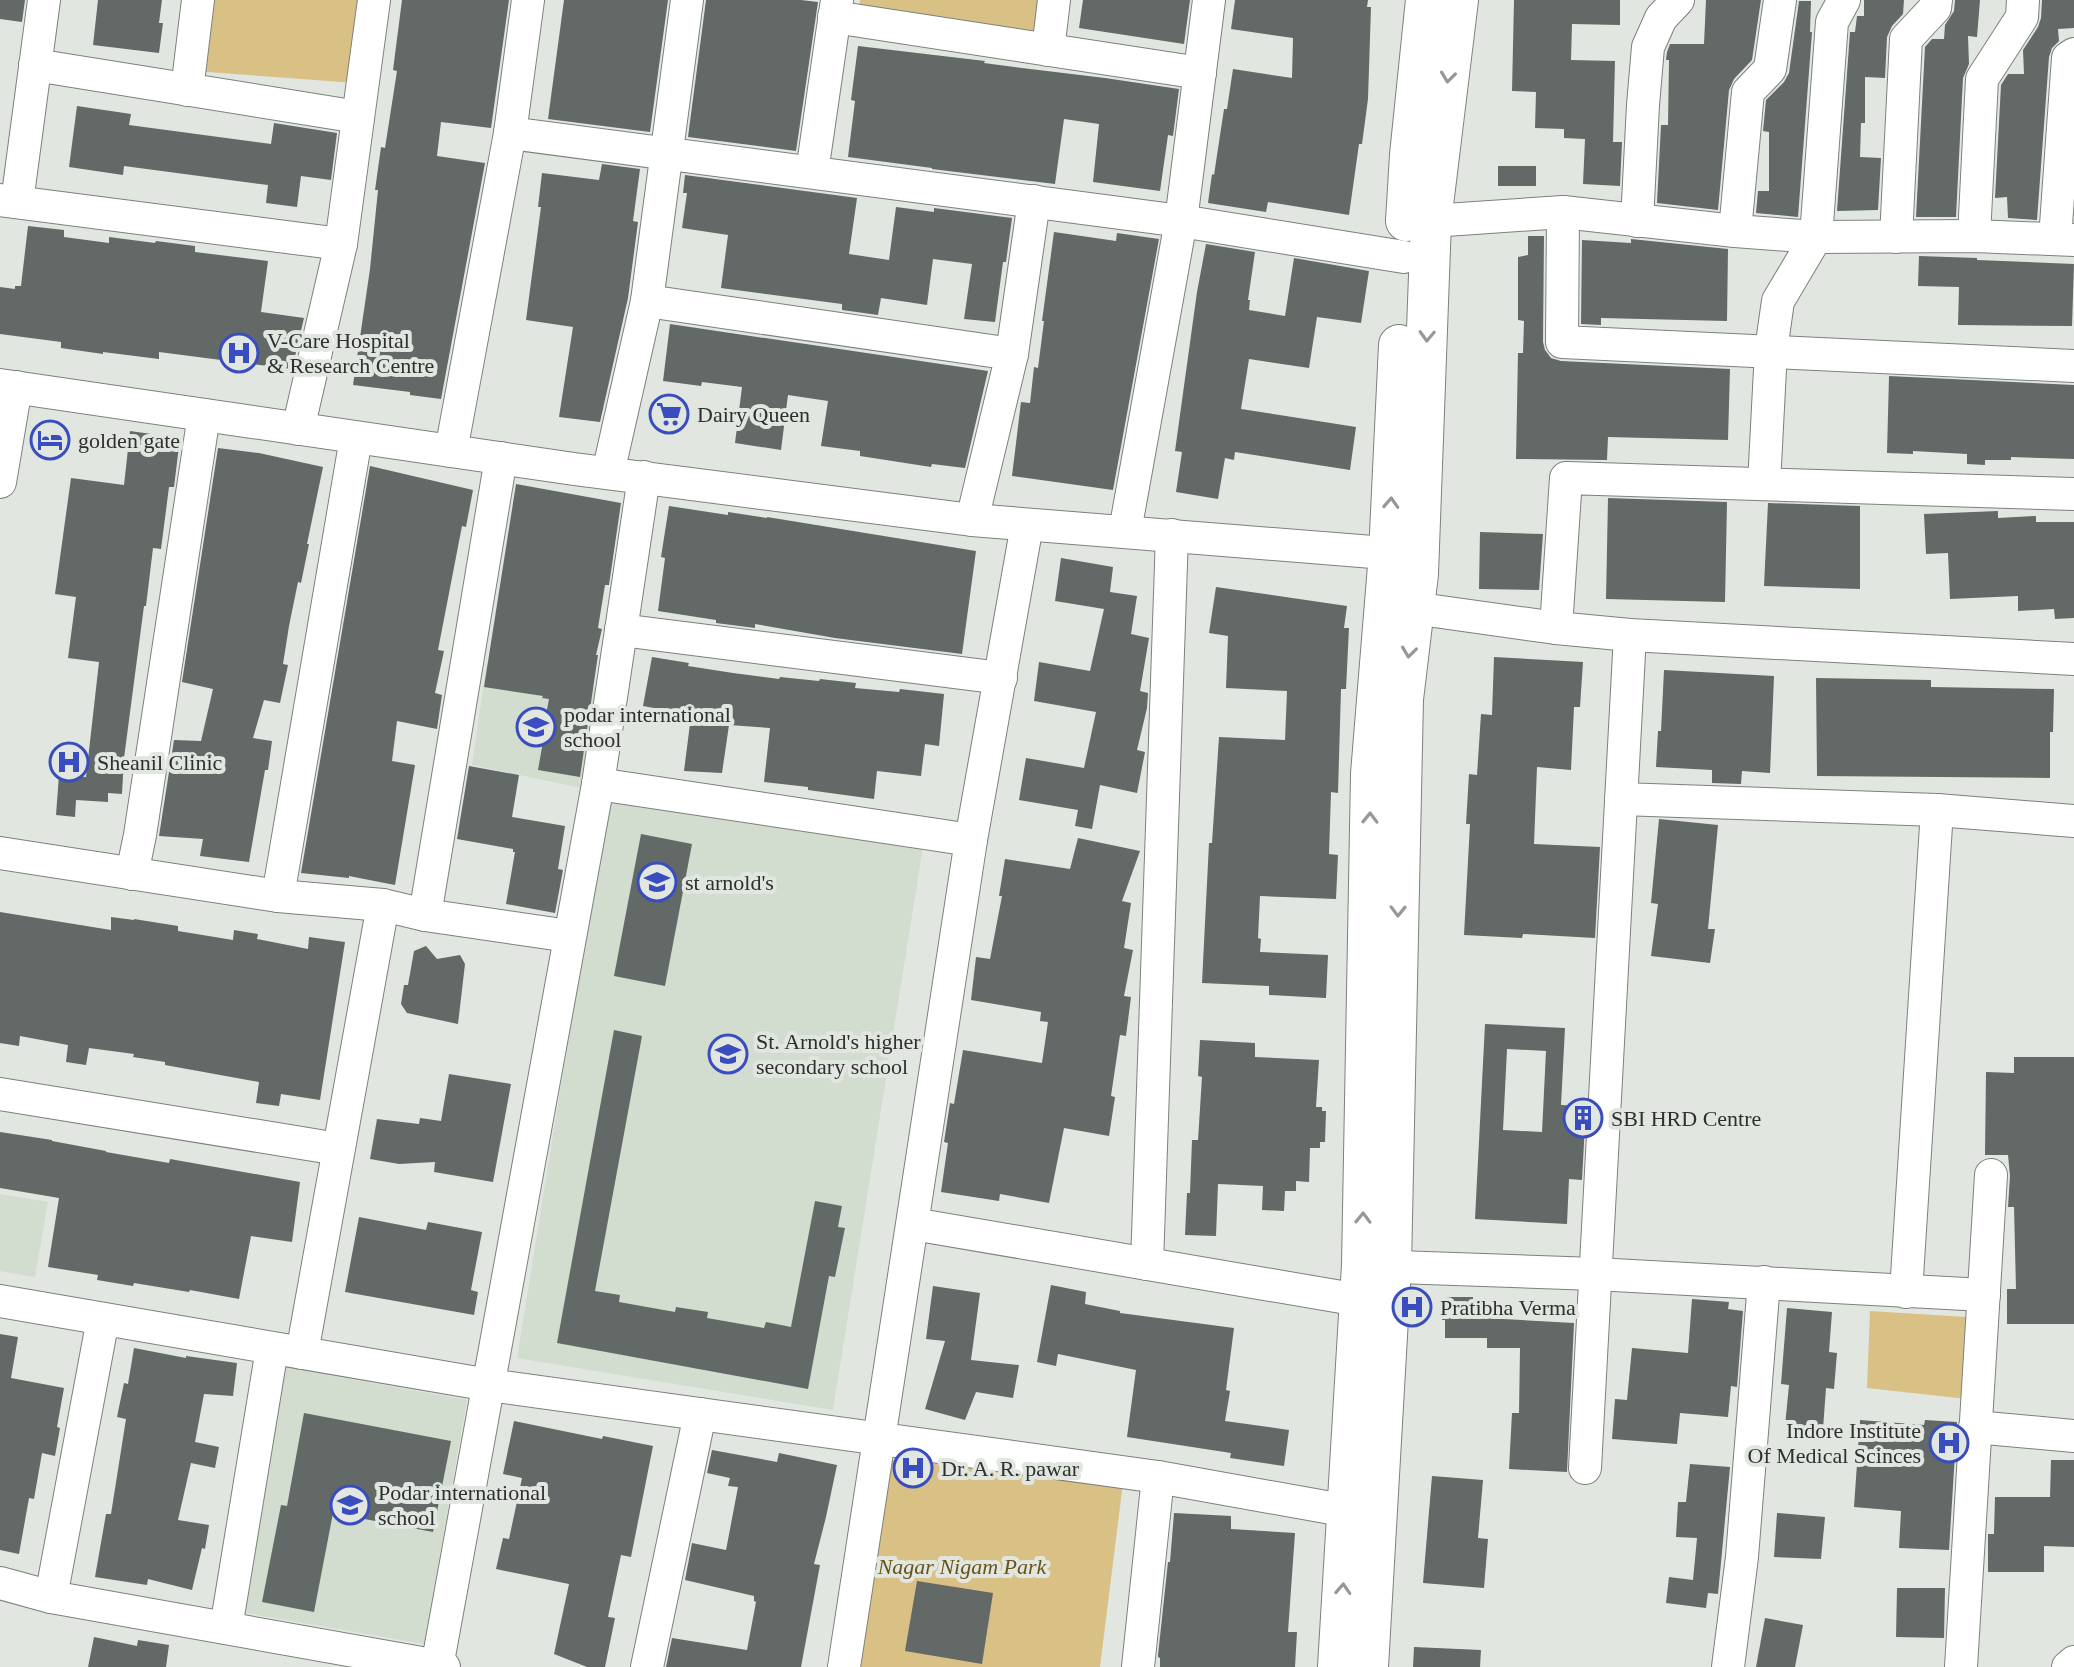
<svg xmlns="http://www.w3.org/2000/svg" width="2074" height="1667" viewBox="0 0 2074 1667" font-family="Georgia,serif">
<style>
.built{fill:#d2dccf}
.green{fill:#d9c185}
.building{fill:#626966;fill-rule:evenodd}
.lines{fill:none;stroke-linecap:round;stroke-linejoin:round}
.minor-casing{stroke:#7c817b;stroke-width:34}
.major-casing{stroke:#7c817b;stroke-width:42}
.minor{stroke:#fff;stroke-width:32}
.major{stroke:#fff;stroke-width:40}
.oneway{stroke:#969896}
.labels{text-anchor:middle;stroke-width:8;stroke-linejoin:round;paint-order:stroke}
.poi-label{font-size:22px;fill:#2e302d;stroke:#e1e7e0;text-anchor:start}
.park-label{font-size:22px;font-style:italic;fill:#695319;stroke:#e1e7e0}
</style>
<rect width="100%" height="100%" fill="#e1e7e0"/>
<!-- built -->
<g class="built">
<path d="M487,662L601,689L581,788L472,765Z"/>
<path d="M608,795L923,847L833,1410L517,1358Z"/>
<path d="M0,1194L48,1202L35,1277L0,1271Z"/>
<path d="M277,1366L467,1400L424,1644L234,1611Z"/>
</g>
<!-- green -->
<g class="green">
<path d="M208,0H367L355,83L194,71Z"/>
<path d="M860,0H1041L1037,32L859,10Z"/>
<path d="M1870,1311L1983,1318L1976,1400L1867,1388Z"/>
<path d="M883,1460L1124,1475L1100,1667H832Z"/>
</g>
<!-- building -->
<g class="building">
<path d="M0,0H25L22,22L0,19Z"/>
<path d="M98,0H162L159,23H163L159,53L93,45Z"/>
<path d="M402,0H509L491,128L441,122L437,156L485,163L441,399L410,395V392L353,385L370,269L378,190H375L381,147L385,148L397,71L393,70Z"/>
<path d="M564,0H668L650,132L548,119Z"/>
<path d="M706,0H801L818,2L796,151L688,137Z"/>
<path d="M1083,0H1190L1184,44L1079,28Z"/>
<path d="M1235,0H1368L1367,7H1371L1368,99L1362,144H1359L1349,215L1268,202L1266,212L1208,203L1212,174L1214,175L1224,109H1227L1233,69L1292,78L1293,38L1231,29Z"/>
<path d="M1514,0H1620V25L1572,24L1571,60L1615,61L1613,142H1622L1620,186L1583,184L1585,139L1564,138V129L1535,128L1536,92L1512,91Z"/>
<path d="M1706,0H1761L1752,60L1734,79L1729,90L1718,210L1657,203L1661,125H1668L1669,60H1666L1667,52L1670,44H1704Z"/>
<path d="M1864,0H1904L1903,14L1892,26L1887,37L1885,78L1865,77V123H1861L1860,157L1881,158L1878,210L1837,211L1850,32H1855L1857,16H1864Z"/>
<path d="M1955,0H1980L1977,37L1968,36L1969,64L1963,78L1956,217H1916L1925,47L1932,39H1944L1945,25L1954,11Z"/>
<path d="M2042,0H2074V28L2058,29L2059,41L2052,48L2049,57L2037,220L2008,218L2007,197L1995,198L2001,85L2008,74H2024L2023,50L2038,27L2041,18Z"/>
<path d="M1799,1H1811L1810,32H1812L1798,217L1756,213L1758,191H1769V132L1763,131L1766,100L1784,82L1789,73Z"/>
<path d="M858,46L985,61L984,63L1022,68L1105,78L1179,89L1173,136L1168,135L1160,191L1093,182L1099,124L1064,119L1055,184L932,169V168L848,157L855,101L851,100Z"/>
<path d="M77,106L131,114L129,125L271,144L274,123L337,133L331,180L301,176L297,207L266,203L268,185L124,166L123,175L69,167Z"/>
<path d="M602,164L640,169L633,221L638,222L628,298L600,422L559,417L573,327L526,320L541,207H538L542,173L599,180Z"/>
<rect x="1498" y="166" width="38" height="20"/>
<path d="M685,175L857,198L849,254L889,260L896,207L934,212V208L1012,218L1006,262H1003L995,322L964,319L972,264L933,259L927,305L881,298L878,315L842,310V304L721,288L728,235L682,228L687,193H683Z"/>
<path d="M28,226L64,230V237L109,243V237L155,243L156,241L195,246V252L268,261L261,312L304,318L292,369L159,352V359L103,352V354L61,348V342L0,334V287L15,289V286H21Z"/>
<path d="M1054,232L1116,241L1117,233L1159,239L1113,490L1012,476L1021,402L1030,403L1034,367L1038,368L1044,321H1042Z"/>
<path d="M1528,236H1544L1543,342L1545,350L1551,358L1561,361L1730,369L1728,440L1608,437L1607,460L1516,459L1518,353H1523L1524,321L1518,320V257L1528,255Z"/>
<path d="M1631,239L1728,249L1727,321L1601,318V325L1581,324L1582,240L1631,243Z"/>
<path d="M1206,244L1255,252L1248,300H1250L1249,310L1285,316L1294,258L1369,271L1361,323L1317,317L1309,368L1249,359L1241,409L1356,427L1350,470L1235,452L1234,460L1225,458L1218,499L1176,492L1182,452L1175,451L1197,292Z"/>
<path d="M1919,256L1977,258V260L2074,264L2072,326L1958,325L1959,287L1918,286Z"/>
<path d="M670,324L988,371L965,468L932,464L931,467L860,456V451L821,446L828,401L788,395L781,450L735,443L742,387L702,382L701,386L663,381Z"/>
<path d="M1889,376L2074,385V459L2011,457V460H1985V465L1967,464V454L1913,451V454L1887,453Z"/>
<path d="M130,431L180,438L174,487H169L161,549L153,548L146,606H144L124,758L122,794L108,793V802L76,800L75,817L56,815L59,775L86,777L99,662L68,658L76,597L55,594L71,478L124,485Z"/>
<path d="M218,448L259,453L323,467L307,544H309L301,583L298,582L289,626L283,664L288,665L280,703L264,700L253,738L272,741L268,770H265L249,862L200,856L203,839L159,836L174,740L201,741L213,689L182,682Z"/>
<path d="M370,466L473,490L466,527L462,526L438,650L444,651L435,693L442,695L437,729L397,721L392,761L415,765L395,885L349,876V878L301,873Z"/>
<path d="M516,484L621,503L609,585H605L598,628L602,629L596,655H598L580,777L538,770L544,736H542L549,699L542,698L543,696L484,687Z"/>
<path d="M1608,498L1727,502L1725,602L1606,599Z"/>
<path d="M1768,503L1860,506V589L1764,586Z"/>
<path d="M669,506L728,515V512L767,518V517L976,551L962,654L835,638L755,624V628L716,623V620L658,611L665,558L661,557Z"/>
<path d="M1998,511V518L2036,516V522H2074V618L2055,619L2054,609L2018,611V596L1950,599L1948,553L1926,554L1924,514Z"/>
<path d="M1480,532L1543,534L1539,590L1479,589Z"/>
<path d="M1061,558L1113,567L1110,592L1137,596L1131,634L1149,638L1140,691L1148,693L1147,708L1137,750L1145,752L1137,793L1100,785L1092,829L1075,826L1078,810L1019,800L1026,758L1084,768L1096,712L1034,701L1039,662L1090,671L1104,609L1055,601Z"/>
<path d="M1216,587L1347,606L1344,628H1349L1346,689H1341L1338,793L1331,792L1329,854L1338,855L1336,899L1260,896L1258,938L1261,939L1260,952L1328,955L1326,998L1269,995V986L1202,983L1209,843H1212L1219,737L1285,740L1287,691L1226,688L1228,636L1209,633Z"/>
<path d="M652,657L689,663L688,666L733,673L779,679L780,677L819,681L820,679L856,683L855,688L899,692L900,689L944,694L939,746L925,744L921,776L877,771L874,799L808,790V787L764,782L770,728L729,725L722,773L684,771L691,716L685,715L686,714L643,706Z"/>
<path d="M1494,657L1583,662L1580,707H1574L1571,770L1537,767L1534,844L1600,847L1595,938L1523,934L1522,938L1464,935L1470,824H1466L1469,774L1477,775L1481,714L1492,715Z"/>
<path d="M1664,670L1774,676L1770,773L1742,771L1741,784L1712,783V770L1656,767L1658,731H1661Z"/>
<path d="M1816,678L1931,680V687L2054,689L2053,732H2050V778L1817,776Z"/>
<path d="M469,766L519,775L512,817L565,826L558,869L563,870L555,913L506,904L515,852H513V849L457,839Z"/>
<path d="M1659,819L1718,825L1708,929H1715L1710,963L1651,956L1658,904L1651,903Z"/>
<path d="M641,834L692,844L665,986L614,976Z"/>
<path d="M1078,838L1140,851L1122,901L1131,903L1124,948L1133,950L1124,996L1131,997L1126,1036L1120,1035L1111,1096L1115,1097L1109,1136L1064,1128L1049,1203L1000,1194L999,1201L941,1192L948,1143L944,1142L950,1103L954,1104L963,1050L1042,1063L1048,1022L1040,1021L1041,1012L971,1000L976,957L990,959L1002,896H999L1005,859L1070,869Z"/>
<path d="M0,912L111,930V917L134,920V919L178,926V931L233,940L234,930L258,934L257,939L308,949L309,937L345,942L320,1100L281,1094L279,1106L256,1103L259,1082L165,1065V1062L133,1057L134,1054L89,1048L86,1065L66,1062L68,1045L20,1036L19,1046L0,1043Z"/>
<path d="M426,946L437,959L460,955L465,964L458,1024L407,1013L401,1004L404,985H408L414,951Z"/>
<path d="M1485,1024L1565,1028L1561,1105L1586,1106L1582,1180L1569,1179L1567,1224L1475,1219ZM1507,1049L1546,1051L1542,1132L1503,1130Z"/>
<path d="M614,1030L642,1036L595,1291L620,1295L619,1302L675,1312L676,1307L708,1312L707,1318L764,1328L766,1322L791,1327L815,1201L842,1206L838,1227L845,1228L835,1277L829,1276L808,1389L557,1343Z"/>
<path d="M1200,1040L1255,1043V1057L1319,1060L1316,1107H1322V1111H1326L1325,1142H1320V1148H1310L1309,1182L1296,1181V1191H1285L1284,1211L1262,1210L1263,1186L1218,1184L1216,1236L1185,1235L1187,1193H1190L1192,1140H1198L1202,1077L1198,1076Z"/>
<path d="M2014,1057H2074V1324H2007V1289H2016L2014,1207H2008L2010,1176L2008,1155H1985L1986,1072L2014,1073Z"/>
<path d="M449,1074L511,1084L493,1182L434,1172L435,1162L399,1164L370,1159L377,1119L419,1124L420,1118L441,1121Z"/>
<path d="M0,1132L52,1140V1141L106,1151V1152L169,1163L170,1159L300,1182L292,1242L251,1236L239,1299L190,1290L189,1292L134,1283L133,1286L97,1280L98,1275L48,1267L59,1198L0,1188Z"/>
<path d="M359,1217L426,1230L428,1222L482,1232L471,1290L478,1292L474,1315L345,1292Z"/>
<path d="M1051,1285L1086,1292L1085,1304L1120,1311V1313L1234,1328L1226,1390L1230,1391L1225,1421L1289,1430L1284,1466L1230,1458L1231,1453L1127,1437L1136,1370L1058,1354L1056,1366L1037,1362Z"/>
<path d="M933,1286L980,1293L971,1360L1019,1365L1013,1398L976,1392L965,1420L925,1409L945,1341L926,1339Z"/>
<path d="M1442,1297H1473V1307H1503V1319L1574,1323L1567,1472L1509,1469L1512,1413H1519L1520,1348H1487V1338H1445V1320H1442Z"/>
<path d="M1692,1299L1729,1302L1728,1309L1743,1311L1737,1387L1731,1386L1728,1417L1680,1413L1677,1444L1612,1439L1615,1399L1627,1400L1632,1348L1688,1353Z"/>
<path d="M1787,1308L1832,1312L1829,1352L1837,1353L1834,1389L1826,1388L1823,1429L1785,1426L1789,1385L1781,1384Z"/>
<path d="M0,1334L18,1337L11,1378L64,1388L57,1427L60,1428L55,1456L42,1453L34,1499L29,1498L19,1554L0,1550Z"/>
<path d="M134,1348L186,1358V1356L237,1363L233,1396L204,1394L195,1442L219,1447L215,1468L191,1463L178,1520L209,1525L205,1549L202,1548L192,1590L148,1579L147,1585L95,1577L106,1514H111L126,1419L117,1417L124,1383L128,1384Z"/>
<path d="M304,1413L451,1441L433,1532L333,1513L314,1612L262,1602L281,1505L287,1506Z"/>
<path d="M1860,1420L1924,1425L1925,1420L1957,1422L1949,1550L1899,1548L1901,1511L1854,1507Z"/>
<path d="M514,1421L602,1439L603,1436L653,1446L631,1557L621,1555L608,1617L615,1618L605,1667H587L554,1654L569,1584L496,1569L503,1538L509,1539L522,1478L503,1474Z"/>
<path d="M712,1450L777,1462L779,1453L837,1465L826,1517L814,1564L820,1565L801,1667H666L672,1638L747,1650L756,1602L754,1601V1596L685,1580L692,1543L726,1550L727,1545L738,1487L728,1486L730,1478L707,1473Z"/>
<path d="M2051,1460H2074V1547L2044,1546V1572H1988V1534H1994L1995,1497H2050Z"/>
<path d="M1690,1464L1730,1467L1718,1594L1708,1593L1706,1608L1666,1603L1669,1577L1693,1580L1697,1538L1676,1537L1678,1502H1686Z"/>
<path d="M1432,1476L1483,1480L1478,1538L1488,1539L1484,1588L1423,1583Z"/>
<path d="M1174,1513L1231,1516V1529L1295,1533L1288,1632H1297L1295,1667H1160V1658L1158,1657V1655L1168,1562H1170Z"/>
<path d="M1777,1513L1825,1517L1821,1559L1774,1557Z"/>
<path d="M917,1581L993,1593L982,1664L905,1651Z"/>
<path d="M1897,1588H1945L1944,1638L1896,1637Z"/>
<path d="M1765,1618L1803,1625L1795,1667H1756Z"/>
<path d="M94,1637L137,1646L138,1640L169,1645L166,1667H88Z"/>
<path d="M1414,1647L1481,1650L1480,1667H1413Z"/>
</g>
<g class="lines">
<!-- minor casing -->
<g class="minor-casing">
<g id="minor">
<path d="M834,17L1200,73"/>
<path d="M1048,50L1054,0"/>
<path d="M35,65L358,117"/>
<path d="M187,90L198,0"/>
<path d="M510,133L1181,221L1404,257"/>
<path d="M812,172L837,0"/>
<path d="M0,200L341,244"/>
<path d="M17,202L44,0"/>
<path d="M1563,212L1562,342L2074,366"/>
<path d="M1431,221L1563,212L1735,231L1816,237L1974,236L2074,240"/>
<path d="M1637,221L1643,105L1648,47L1661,18L1678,0"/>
<path d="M1735,231L1748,92L1770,69L1780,0"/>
<path d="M1974,236L1982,79L2022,17L2023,0"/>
<path d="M1896,237L1906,39L1935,8L1936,0"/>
<path d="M2055,239L2068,58L2074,54"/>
<path d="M647,301L1012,354"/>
<path d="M0,385L574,469L972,520L1410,555"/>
<path d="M298,429L341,244L374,0"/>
<path d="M451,451L510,133L528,0"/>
<path d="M608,473L647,301L687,0"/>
<path d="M0,482L16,387"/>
<path d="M1764,484L1771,350L1778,301L1816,237L1832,22L1844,0"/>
<path d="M972,520L1012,354L1034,201"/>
<path d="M1125,531L1181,221L1209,0"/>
<path d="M1392,606H1414L1420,609L1556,628L1630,635L2074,659"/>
<path d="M1556,628L1566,478L2074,494"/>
<path d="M621,630L1001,678"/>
<path d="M598,784L971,840"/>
<path d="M1621,799L1937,810L2074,821"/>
<path d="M0,853L278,896L383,905L425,915L569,936"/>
<path d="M132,874L140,835L204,415"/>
<path d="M278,896L356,438"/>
<path d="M425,915L501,458"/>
<path d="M0,1094L338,1149"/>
<path d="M913,1224L1359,1300"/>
<path d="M1147,1264L1172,535"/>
<path d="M1369,1266L1595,1274L1984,1295"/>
<path d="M1906,1292L1937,810"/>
<path d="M0,1301L489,1385L1158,1477L1348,1511"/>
<path d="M302,1353L383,905"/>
<path d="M1975,1427L2074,1436"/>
<path d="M1585,1468L1630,635"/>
<path d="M0,1583L51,1597L444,1667"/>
<path d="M51,1597L103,1319"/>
<path d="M226,1628L272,1349"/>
<path d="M437,1667L598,784L644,477"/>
<path d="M647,1667L700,1414"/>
<path d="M844,1667L971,840L1027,525"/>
<path d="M1138,1667L1158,1477"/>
<path d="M1728,1667L1742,1557L1764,1282"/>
<path d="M1961,1667L1991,1175"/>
<path d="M2068,1667L2074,1662"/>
</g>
</g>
<!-- major casing -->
<g class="major-casing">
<g id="major">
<path d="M1406,221L1410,155L1426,0"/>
<path d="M1338,1667L1362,1265L1371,774L1389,554L1399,345"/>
<path d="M1368,1667L1391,1266L1403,699L1418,574L1431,221L1458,0"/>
</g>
</g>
<!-- minor -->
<use href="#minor" class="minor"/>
<!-- major -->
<use href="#major" class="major"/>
</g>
<!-- one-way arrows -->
<defs><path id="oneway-chevron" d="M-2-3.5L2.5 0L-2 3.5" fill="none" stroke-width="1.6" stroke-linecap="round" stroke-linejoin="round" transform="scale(2)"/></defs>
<g class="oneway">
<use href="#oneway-chevron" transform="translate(1448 77) rotate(97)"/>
<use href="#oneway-chevron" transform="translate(1427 336) rotate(92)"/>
<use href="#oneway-chevron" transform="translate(1391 503) rotate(-87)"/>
<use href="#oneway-chevron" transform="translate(1409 652) rotate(97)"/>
<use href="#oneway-chevron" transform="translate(1370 818) rotate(-89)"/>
<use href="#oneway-chevron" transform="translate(1398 911) rotate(91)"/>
<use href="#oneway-chevron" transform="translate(1363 1218) rotate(-89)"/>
<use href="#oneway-chevron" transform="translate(1343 1589) rotate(-87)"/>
</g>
<!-- icons -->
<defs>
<g id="hospital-ring" transform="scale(2)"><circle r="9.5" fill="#e1e7e0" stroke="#3a4dbf" stroke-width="1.5"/><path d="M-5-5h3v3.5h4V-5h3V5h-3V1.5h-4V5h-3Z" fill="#3a4dbf"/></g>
<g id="supermarket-ring" transform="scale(2)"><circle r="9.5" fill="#e1e7e0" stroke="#3a4dbf" stroke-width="1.5"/><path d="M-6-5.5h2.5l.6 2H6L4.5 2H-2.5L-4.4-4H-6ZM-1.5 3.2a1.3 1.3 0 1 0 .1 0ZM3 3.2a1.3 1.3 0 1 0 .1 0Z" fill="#3a4dbf"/></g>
<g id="hotel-ring" transform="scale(2)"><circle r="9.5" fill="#e1e7e0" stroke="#3a4dbf" stroke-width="1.5"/><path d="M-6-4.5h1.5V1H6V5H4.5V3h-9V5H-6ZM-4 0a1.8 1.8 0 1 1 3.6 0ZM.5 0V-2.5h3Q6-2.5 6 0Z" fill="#3a4dbf"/></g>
<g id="school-ring" transform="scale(2)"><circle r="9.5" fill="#e1e7e0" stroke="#3a4dbf" stroke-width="1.5"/><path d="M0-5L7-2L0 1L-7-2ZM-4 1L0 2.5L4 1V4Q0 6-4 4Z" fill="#3a4dbf"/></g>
<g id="building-ring" transform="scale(2)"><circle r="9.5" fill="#e1e7e0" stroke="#3a4dbf" stroke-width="1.5"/><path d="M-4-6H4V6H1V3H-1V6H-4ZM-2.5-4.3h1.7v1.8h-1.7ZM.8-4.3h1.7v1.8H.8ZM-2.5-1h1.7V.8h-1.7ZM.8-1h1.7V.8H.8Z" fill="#3a4dbf"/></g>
</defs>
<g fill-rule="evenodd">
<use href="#hospital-ring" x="239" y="353"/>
<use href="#supermarket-ring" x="669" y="414"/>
<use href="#hotel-ring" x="50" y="440"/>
<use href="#school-ring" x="536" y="727"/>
<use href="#hospital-ring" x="69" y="762"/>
<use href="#school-ring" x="657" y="882"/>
<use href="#school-ring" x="728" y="1054"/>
<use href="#building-ring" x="1583" y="1118"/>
<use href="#hospital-ring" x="1412" y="1307"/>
<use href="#hospital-ring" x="1949" y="1443"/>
<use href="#hospital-ring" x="913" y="1468"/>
<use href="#school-ring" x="350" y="1505"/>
</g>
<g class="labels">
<!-- poi labels -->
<g class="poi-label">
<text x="267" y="348">V-Care Hospital<tspan x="267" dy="25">&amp; Research Centre</tspan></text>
<text x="697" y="422">Dairy Queen</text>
<text x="78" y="448">golden gate</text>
<text x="564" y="722">podar international<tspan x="564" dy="25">school</tspan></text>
<text x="97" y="770">Sheanil Clinic</text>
<text x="685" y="890">st arnold's</text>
<text x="756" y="1049">St. Arnold's higher<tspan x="756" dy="25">secondary school</tspan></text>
<text x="1611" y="1126">SBI HRD Centre</text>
<text x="1440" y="1315">Pratibha Verma</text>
<text x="1921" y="1438" text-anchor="end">Indore Institute<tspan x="1921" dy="25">Of Medical Scinces</tspan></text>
<text x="941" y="1476">Dr. A. R. pawar</text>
<text x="378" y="1500">Podar international<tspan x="378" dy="25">school</tspan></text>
</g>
<!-- park labels -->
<g class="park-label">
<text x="962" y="1574">Nagar Nigam Park</text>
</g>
</g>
</svg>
